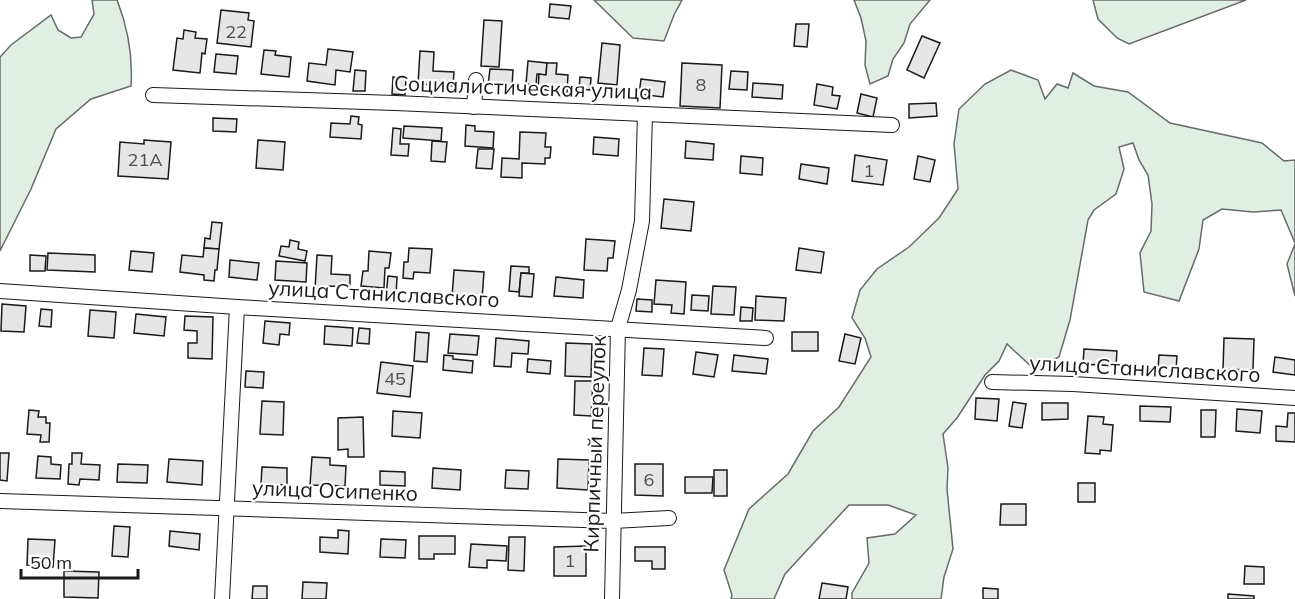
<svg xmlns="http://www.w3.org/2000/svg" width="1295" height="599" viewBox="0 0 1295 599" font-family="Mulish,sans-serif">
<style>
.green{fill:#e0efe3;stroke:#6a6a6a;stroke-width:1.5}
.building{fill:#e6e6e6;stroke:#1a1a1a;stroke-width:1.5}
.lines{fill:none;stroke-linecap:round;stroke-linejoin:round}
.street-casing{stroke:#1a1a1a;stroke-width:16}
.street{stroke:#fff;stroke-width:14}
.labels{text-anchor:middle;stroke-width:4.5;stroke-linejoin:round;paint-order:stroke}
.number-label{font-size:18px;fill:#4d4d4d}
.street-label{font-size:21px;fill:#1a1a1a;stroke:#fff}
</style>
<rect width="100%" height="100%" fill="#fff"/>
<!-- green -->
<g class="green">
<path d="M92,0H117C128,28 133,56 131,86L91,99L56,129L31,189L0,251V57L11,45L51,15L58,30L71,38L81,37L94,14Z"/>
<path d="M594,0H682L674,15L664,41L633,38Z"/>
<path d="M854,0H930L910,24L904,43L893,59L888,76L870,84L865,65L866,41L861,18Z"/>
<path d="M1093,0H1246L1129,44L1117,38L1098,19Z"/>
<path d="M1011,70L1038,80L1045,99L1057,84L1068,88L1073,73L1094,86L1128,92L1170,123L1262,143L1284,161L1295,160V243L1281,210L1253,212L1222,209L1203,220L1199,249L1179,301L1144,292L1140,253L1151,231L1152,204L1148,175L1139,160L1133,143L1119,147L1124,169L1116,194L1094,210L1088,220L1070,320L1059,357L1034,369L1007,344L999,361L985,375L957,418L943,434L948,468L947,489L953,549L944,577L941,599H852V593L869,563L867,538L895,534L916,515L888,505H849L785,574L774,599H731L732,595L724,570L749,509L788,474L813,431L839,407L871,357L865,338L852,318L860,290L877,269L909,247L939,218L958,189L954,144L959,109L985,84Z"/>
<path d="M1295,244V296L1287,264Z"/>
</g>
<!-- building -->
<g class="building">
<path d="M550,4L571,6L569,19L549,17Z"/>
<path d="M221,10L249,13L248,20L254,21L251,47L217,43Z"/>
<path d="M484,20L502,21L499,67L481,66Z"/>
<path d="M796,24H809L807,47L794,46Z"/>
<path d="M184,30L196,32L195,38L207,39L205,54L202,53L200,73L173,70L177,38L183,39Z"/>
<path d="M922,36L940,43L924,78L907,70Z"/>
<path d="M602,43L620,45L617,85L598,83Z"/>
<path d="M328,49L353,52L350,72L336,70L335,85L307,81L309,63L326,65Z"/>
<path d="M264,50L276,51L275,55L291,57L289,77L261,74Z"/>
<path d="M420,51L434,52L433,71L454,72L453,86L418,84Z"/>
<path d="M216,54L238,56L236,74L214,72Z"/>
<path d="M528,61L547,63L546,75L537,74L536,85L526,84Z"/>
<path d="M547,63H557L556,74L568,75L567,92L538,89L539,74L546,75Z"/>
<path d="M682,63L722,65L720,108L680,106Z"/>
<path d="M490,69L513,70L512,87L488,85Z"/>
<path d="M355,70L366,71L365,91H353Z"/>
<path d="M731,71L748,72L747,90L729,89Z"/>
<path d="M393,77L406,78L405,95L392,94Z"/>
<path d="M580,77L591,78L590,90L579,89Z"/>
<path d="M641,79L665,82L663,97L639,94Z"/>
<path d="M753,83L783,85L782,99L752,97Z"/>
<path d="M817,84L833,87L832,95L840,96L837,109L814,105Z"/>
<path d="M861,94L877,98L873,117L857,113Z"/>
<path d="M936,103L937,116L909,118V104Z"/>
<path d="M351,116L359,117L358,124L362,125L361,139L330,137L331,123L350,124Z"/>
<path d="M213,118L237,119L236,132L213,131Z"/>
<path d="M466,125L475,126V131L494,132L493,148L465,146Z"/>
<path d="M404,126L442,128L441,141L403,138Z"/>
<path d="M393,128L401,129L400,144H409L408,156L391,155Z"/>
<path d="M520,132L546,133L545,147H551L550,158H545V164L522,163V178L501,177L502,158L519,159Z"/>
<path d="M594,137L619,139L618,156L593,154Z"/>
<path d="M144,140L171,142L168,179L118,176L120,142L144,144Z"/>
<path d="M258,140L285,142L283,170L256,168Z"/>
<path d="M432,141L447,142L445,162L431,161Z"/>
<path d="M686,141L714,144L713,160L685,158Z"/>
<path d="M478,149H494L492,169L476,168Z"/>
<path d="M855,155L887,160L883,185L852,181Z"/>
<path d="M741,156L763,158L762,175L740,173Z"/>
<path d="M918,156L935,160L930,182L914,179Z"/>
<path d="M801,164L829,168L827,184L799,179Z"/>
<path d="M664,199L694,202L691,231L661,228Z"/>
<path d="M212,222L222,223L219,249L204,248L205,238L210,239Z"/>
<path d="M586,239L615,241L613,258H608L607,271L584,270Z"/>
<path d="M290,240L299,242L298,249L307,251L305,261L279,256L281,246L289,247Z"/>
<path d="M204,248L219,249L217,270H215L214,281L204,280V275L180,272L182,255L203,257Z"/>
<path d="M409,248L432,249L430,273L414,272L413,279L403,278L404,262H408Z"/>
<path d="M799,248L824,252L821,273L796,270Z"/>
<path d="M131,251L154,253L152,272L129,270Z"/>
<path d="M369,251L391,253L389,268H385L384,288L361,286L363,271H368Z"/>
<path d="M48,253L95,255V272L47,270Z"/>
<path d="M30,255L46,256L45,271H30Z"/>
<path d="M317,255L332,256L331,274L350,275V287L328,286V290L315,289Z"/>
<path d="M230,260L259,263L257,280L229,277Z"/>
<path d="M276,261L307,263L306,282L275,280Z"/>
<path d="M511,266L529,267V273H521L519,292L509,291Z"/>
<path d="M454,270L484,272L482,299L452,297Z"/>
<path d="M521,273L534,274L532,297L519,296Z"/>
<path d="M388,276L397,277L396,296H386Z"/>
<path d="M556,277L584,280L583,298L554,296Z"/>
<path d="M656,280L686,282L684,314L671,313L672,305L654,304Z"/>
<path d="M713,286L736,287L734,315L711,314Z"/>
<path d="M692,295L709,296L708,311L691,310Z"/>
<path d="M756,296L786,298L784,321L755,320Z"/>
<path d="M637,299L652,300V312L636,311Z"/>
<path d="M2,304L26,306L24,332L1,331Z"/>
<path d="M741,307L753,308L752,321H740Z"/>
<path d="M41,309L52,310L51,327L39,326Z"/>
<path d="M90,310L116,312L114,338L88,336Z"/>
<path d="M136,314L166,317L164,336L134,333Z"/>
<path d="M185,316L213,317L212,359L188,358V343H197V331L184,330Z"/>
<path d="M265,321L290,323L289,335L280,334L279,345L263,343Z"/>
<path d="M325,326L353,328L352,346L324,344Z"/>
<path d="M359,328L370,329L369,344L357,343Z"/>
<path d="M416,332L429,333L427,362L414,361Z"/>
<rect x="792" y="332" width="26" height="19"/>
<path d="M450,334L479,336L477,355L448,353Z"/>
<path d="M845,334L861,338L855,364L839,361Z"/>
<path d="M496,338L529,341L528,354L512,353L511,367L494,366Z"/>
<path d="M1224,338L1254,339L1253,370L1223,369Z"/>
<path d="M566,343L592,344L591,377L565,376Z"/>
<path d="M644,348L664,349L662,376L642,375Z"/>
<path d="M1084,349L1117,351L1116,366L1083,364Z"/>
<path d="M696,352L718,355L714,377L693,374Z"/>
<path d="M444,355L453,356V359L473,361L472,373L443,370Z"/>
<path d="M734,355L768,359L766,374L732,371Z"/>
<path d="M1159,355L1177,356L1176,370L1158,369Z"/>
<path d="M1275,357L1295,360V375L1273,372Z"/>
<path d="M528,359L551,361L550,374L527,372Z"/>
<path d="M381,362L413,366L410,397L377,393Z"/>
<path d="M246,371L264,372L263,388L245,387Z"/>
<path d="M575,381H593L591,416L574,415Z"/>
<path d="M976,398L999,399L997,421L975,419Z"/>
<path d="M262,401L284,402L283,435L260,434Z"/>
<path d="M1013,402L1026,404L1022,428L1009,426Z"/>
<path d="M1042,403H1068V419L1042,420Z"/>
<path d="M1140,406L1171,407L1170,422L1140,421Z"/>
<path d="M1237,409L1262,411L1260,433L1236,431Z"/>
<path d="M29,410L39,411L38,417H46V423H50L49,442H40L41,435L27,434Z"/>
<path d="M1201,410H1216L1215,437H1201Z"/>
<path d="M393,411L422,413L420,438L392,436Z"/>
<path d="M1288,413H1295V442L1276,441V426L1287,427Z"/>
<path d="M1088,416L1104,417L1103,424L1113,425L1111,451L1100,450V454L1085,453Z"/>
<path d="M363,417L364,457H348V449L338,450V418Z"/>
<path d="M0,453H9L7,481L0,480Z"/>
<path d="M72,453H82L81,464L100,465L99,480L80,479L79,485L68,484L69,464H72Z"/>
<path d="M38,456L51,457V464L61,465L60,479L36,478Z"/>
<path d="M312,457L330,458V465L346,466L345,486L310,485Z"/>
<path d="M169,459L203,461L202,485L167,482Z"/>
<path d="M558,459L589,460L588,490L557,488Z"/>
<path d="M118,464L148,465L147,483L117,482Z"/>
<path d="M635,464H663V496L635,495Z"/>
<path d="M262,467L287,468V485L261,484Z"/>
<path d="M433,468L461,470L460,490L432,488Z"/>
<path d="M506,470L529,471L528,489L505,488Z"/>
<rect x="714" y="470" width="13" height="26"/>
<path d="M380,471L405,472V486L380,485Z"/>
<path d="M685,477H713L712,493H685Z"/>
<rect x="1078" y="483" width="17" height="19"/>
<path d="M1001,504H1026V525H1000Z"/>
<path d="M114,526L130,527L128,557L112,556Z"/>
<path d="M338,530L349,531L348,554L320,552V537L338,538Z"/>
<path d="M170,531L200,534L199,550L169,546Z"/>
<path d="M419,536H455V554H434V559H419Z"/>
<path d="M509,537H525L524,571L508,570Z"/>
<path d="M28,539L55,540L53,567L27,565Z"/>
<path d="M381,539L406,540L405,558L380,557Z"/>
<path d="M471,544L507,546L506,561L487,560V568L469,567Z"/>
<path d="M586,546V576H554V547Z"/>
<path d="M635,547H665V569H652V561H635Z"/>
<path d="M1245,566L1264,567V584H1244Z"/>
<path d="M64,571L99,572L98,598L64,597Z"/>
<path d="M303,582L327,583L326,599H302Z"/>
<path d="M822,583L848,587L846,599H819Z"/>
<path d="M253,586H267V599H252Z"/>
<path d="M983,588L998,589V599H983Z"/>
<path d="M1228,594L1254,596V599H1228Z"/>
</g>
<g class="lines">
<!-- street casing -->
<g class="street-casing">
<g id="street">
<path d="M153,95L395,103L892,125"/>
<path d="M474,107L476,80"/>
<path d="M0,291L237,307L766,338"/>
<path d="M992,382L1073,384L1295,398"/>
<path d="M0,501L613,521L669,518"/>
<path d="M222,599L237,307"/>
<path d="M612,599L618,328L629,290L642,221L645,114"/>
</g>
</g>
<!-- street -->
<use href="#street" class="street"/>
</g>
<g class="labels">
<!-- number labels -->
<g class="number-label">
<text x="236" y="38">22</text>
<text x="701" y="91">8</text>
<text x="145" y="166">21А</text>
<text x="869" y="177">1</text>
<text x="395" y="385">45</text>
<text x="649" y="486">6</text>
<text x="570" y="567">1</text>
</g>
<!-- street labels -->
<g class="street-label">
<text transform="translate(523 88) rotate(2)" y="7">Социалистическая улица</text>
<text transform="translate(384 294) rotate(3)" y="7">улица Станиславского</text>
<text transform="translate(1145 369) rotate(3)" y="7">улица Станиславского</text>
<text transform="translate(595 444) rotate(-88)" y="7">Кирпичный переулок</text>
<text transform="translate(335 491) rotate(2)" y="7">улица Осипенко</text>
</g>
</g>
<!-- scale -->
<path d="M21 569v9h117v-9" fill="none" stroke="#1a1a1a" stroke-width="3"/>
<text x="30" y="569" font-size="18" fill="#1a1a1a" stroke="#ffffff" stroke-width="4.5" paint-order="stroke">50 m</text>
</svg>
